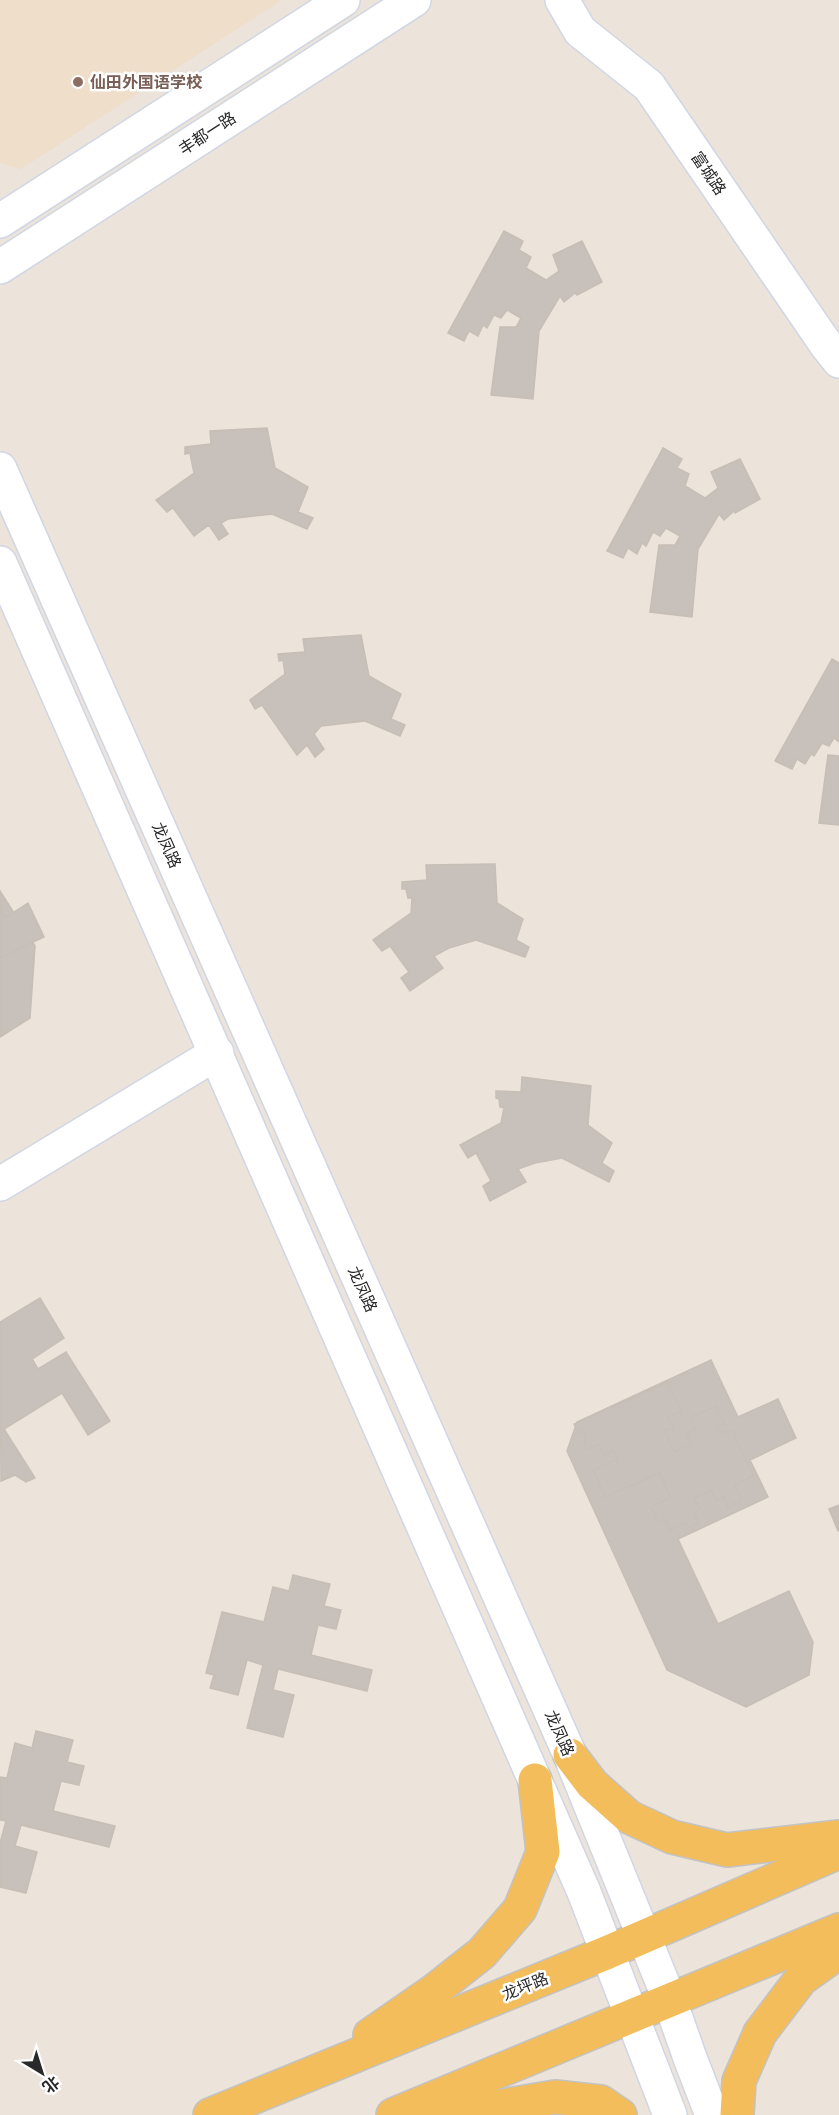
<svg xmlns="http://www.w3.org/2000/svg" width="839" height="2115" viewBox="0 0 839 2115" font-family="Karla,'Noto Sans SC',sans-serif">
<style>
.education{fill:#eedeca}
.building{fill:#c7c0bb;stroke:#c7beb5;stroke-width:1.5}
.lines{fill:none;stroke-linecap:round;stroke-linejoin:round}
.minor-casing{stroke:#d0d6e3;stroke-width:36}
.major-casing{stroke:#c3c3c3;stroke-width:36}
.minor{stroke:#fff;stroke-width:33}
.major{stroke:#f2bd5a;stroke-width:33}
.education-dot{fill:#8d6e63;stroke:#fff;stroke-width:2}
.labels{text-anchor:middle;stroke-width:5;stroke-linejoin:round;paint-order:stroke}
.education-label{font-size:16px;font-weight:bold;fill:#785e54;stroke:#fff;text-anchor:start}
.street-label{font-size:16px;fill:#292929;stroke:#fff}
</style>
<rect width="100%" height="100%" fill="#ece3db"/>
<!-- education -->
<path class="education" d="M0,0H282L21,169L0,163Z"/>
<!-- building -->
<g class="building">
<path d="M504,231L523,241L519,250L531,257L526,268L546,280L559,271L553,255L582,241L602,282L577,295L575,293L564,302L560,296L539,331L533,399L491,395L500,327H516L521,318L507,310L501,318L494,315L487,328L483,325L478,336L469,331L464,341L448,333Z"/>
<path d="M267,428L275,468L308,487L298,512L313,518L307,529L272,514L228,519L221,523L228,534L219,540L209,525L194,536L173,508L167,512L156,500L194,473L190,453L185,454V447L211,444L210,431Z"/>
<path d="M663,448L682,459L677,468L689,474L685,486L705,498L718,488L711,472L740,459L760,499L735,513L734,511L724,520L719,514L698,549L692,617L650,612L659,545H675L680,536L666,528L660,536L653,532L646,546L642,543L637,554L628,548L623,558L607,551Z"/>
<path d="M361,635L369,676L401,694L391,719L405,725L400,736L365,721L321,726L314,734L324,749L315,757L307,745L297,755L262,705L255,709L250,700L285,674L283,660L279,661L278,654L305,652L303,639Z"/>
<path d="M832,659L839,663V742L834,738L829,746L822,743L814,756L811,754L805,764L797,759L792,769L775,761Z"/>
<path d="M828,755L839,756V825L819,823Z"/>
<path d="M495,864L497,903L523,919L516,940L529,947L525,957L476,940L449,948L434,956L443,968L410,991L401,978L409,972L390,946L382,951L373,940L411,913L412,898H408L406,889H402V882L427,880L426,865Z"/>
<path d="M0,891L35,946L30,1018L0,1037Z"/>
<path d="M28,903L44,937L0,958V911L5,918Z"/>
<path d="M522,1077L591,1086L588,1125L612,1143L602,1163L614,1171L609,1182L562,1158L535,1163L518,1169L526,1182L490,1201L483,1186L491,1181L476,1153L468,1158L460,1145L501,1123L504,1108L500,1107L499,1099L496,1098V1091L521,1092Z"/>
<path d="M40,1298L64,1338L32,1359L38,1369L66,1352L110,1421L88,1435L62,1393L4,1429L35,1478L26,1482L15,1475L1,1481L0,1322Z"/>
<path d="M711,1360L738,1417L778,1399L796,1438L750,1460L768,1497L678,1539L718,1624L789,1591L813,1642L809,1675L746,1707L667,1670L567,1451L577,1422Z"/>
<path d="M668,1382L681,1411L668,1417L673,1428L665,1431L674,1452L691,1444L687,1433L696,1429L691,1417L716,1406L724,1423L717,1426L722,1435L732,1430L753,1476L735,1485L742,1500L728,1507L724,1497L716,1500L711,1490L694,1498L700,1509L694,1512L699,1523L687,1528L685,1523L670,1530L665,1519L658,1523L651,1507L670,1498L660,1473L605,1497L593,1470L617,1459L613,1451L604,1455L599,1445L587,1449L584,1441L587,1440L582,1430L578,1432L574,1424Z"/>
<path d="M839,1505V1530L838,1531L829,1509Z"/>
<path d="M293,1575L330,1584L324,1606L341,1610L336,1629L318,1625L311,1655L372,1670L367,1691L278,1669L273,1690L294,1695L283,1737L247,1728L263,1665L247,1660L238,1695L210,1688L214,1675L206,1673L222,1612L264,1622L273,1587L289,1591Z"/>
<path d="M36,1731L73,1740L67,1762L84,1766L79,1785L61,1781L53,1811L115,1826L109,1847L21,1825L15,1846L37,1852L26,1893L0,1887V1843L6,1821L0,1820V1777L7,1778L15,1743L32,1748Z"/>
</g>
<g class="lines">
<!-- minor casing -->
<g class="minor-casing">
<g id="minor">
<path d="M562,0L580,31L649,86L827,346L839,361"/>
<path d="M0,221L343,0"/>
<path d="M0,267L414,0"/>
<path d="M0,469L570,1755L670,2001L690,2058L712,2115"/>
<path d="M0,563L584,1892L670,2115"/>
<path d="M0,1184L217,1053"/>
</g>
</g>
<!-- major casing -->
<g class="major-casing">
<g id="major">
<path d="M570,1755L592,1784L629,1817L672,1837L727,1850L839,1837"/>
<path d="M370,2035L435,1990L482,1953L520,1909L543,1852L535,1780"/>
<path d="M210,2115L606,1953L839,1852"/>
<path d="M393,2115L839,1930"/>
<path d="M449,2115L555,2097L601,2102L620,2115"/>
<path d="M737,2115L739,2081L760,2033L801,1979L839,1952"/>
</g>
</g>
<!-- minor -->
<use href="#minor" class="minor"/>
<!-- major -->
<use href="#major" class="major"/>
</g>
<!-- markers -->
<circle class="education-dot" cx="78" cy="82" r="6"/>
<g class="labels">
<!-- education labels -->
<g class="education-label">
<text x="90" y="88">仙田外国语学校</text>
</g>
<!-- street labels -->
<g class="street-label">
<text transform="translate(207 133) rotate(-33)" y="6">丰都一路</text>
<text transform="translate(709 173) rotate(56)" y="6">富城路</text>
<text transform="translate(167 845) rotate(66)" y="6">龙凤路</text>
<text transform="translate(363 1289) rotate(66)" y="6">龙凤路</text>
<text transform="translate(560 1733) rotate(66)" y="6">龙凤路</text>
<text transform="translate(525 1986) rotate(-22)" y="6">龙坪路</text>
</g>
</g>
<!-- north arrow -->
<g transform="translate(42 2073) rotate(142)" stroke="#ffffff" stroke-width="4.5" paint-order="stroke">
<path d="M0-4.5L10 22L0 15L-10 22Z" fill="#292929"/>
<text y="-9" font-size="16" font-weight="bold" text-anchor="middle" fill="#292929">北</text>
</g>
</svg>
